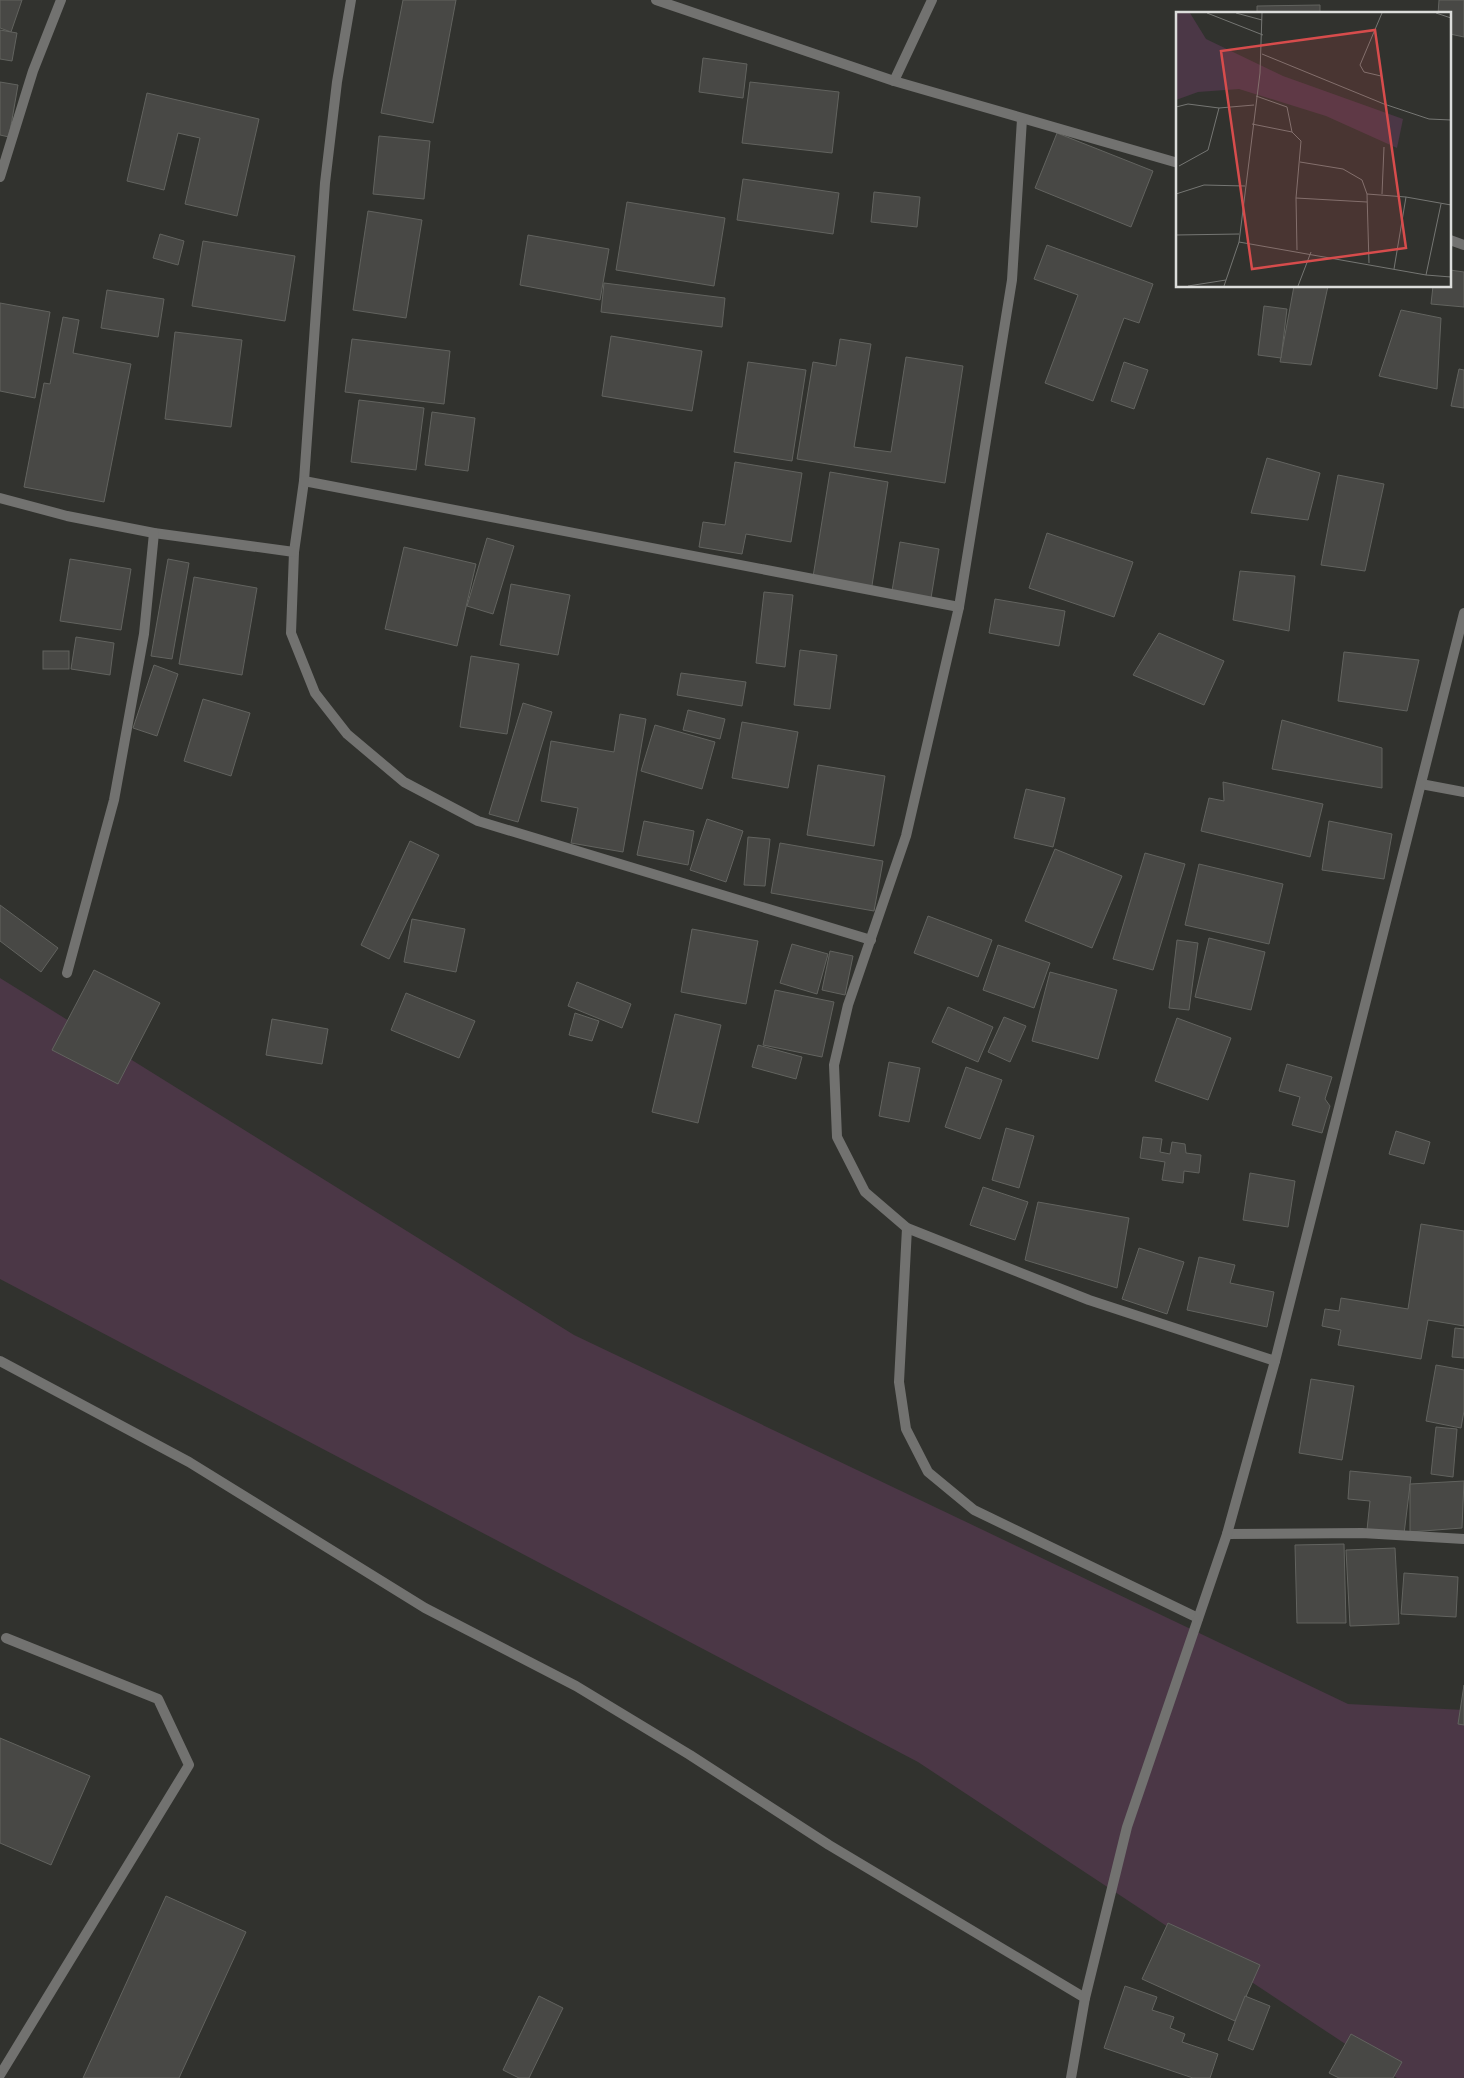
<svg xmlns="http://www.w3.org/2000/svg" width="1464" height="2078" viewBox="0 0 1464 2078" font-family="'Source Serif 4',serif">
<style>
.green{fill:#4b3746}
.building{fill:#484845;stroke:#62635f}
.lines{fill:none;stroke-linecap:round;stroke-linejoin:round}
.minor{stroke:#727270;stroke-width:10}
.inset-road{fill:none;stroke:#757673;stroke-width:1}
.view{fill:#d74c4c;fill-opacity:0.15;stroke:#d74c4c;stroke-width:2.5}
.inset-edge{fill:none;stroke:#dcdddb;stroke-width:2.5}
</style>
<rect width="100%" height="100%" fill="#31322e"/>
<!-- green -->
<path class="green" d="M0,978L574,1335L1348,1704L1464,1710V2078H1397L918,1762L0,1279Z"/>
<!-- building -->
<g class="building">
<path d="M0,0H22L11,32L0,28Z"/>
<path d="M403,0H456L433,123L381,113Z"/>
<path d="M1439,0H1464V37L1450,34V14H1438Z"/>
<path d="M1320,5V14H1257V6Z"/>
<path d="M0,30L17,33L12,61L0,59Z"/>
<path d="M703,58L747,64L743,98L699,92Z"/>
<path d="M0,82L18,85L9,137L0,135Z"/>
<path d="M750,82L839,92L832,153L742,143Z"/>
<path d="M147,93L259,119L237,216L185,204L200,138L178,133L164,190L127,181Z"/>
<path d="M1057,133L1153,171L1131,227L1035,188Z"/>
<path d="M379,136L430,141L424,199L373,194Z"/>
<path d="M743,179L839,193L833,234L737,220Z"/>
<path d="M874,192L920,197L917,227L871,222Z"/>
<path d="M627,202L725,218L714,286L616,270Z"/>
<path d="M368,211L422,220L406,318L353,310Z"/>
<path d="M160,234L184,241L178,265L153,258Z"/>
<path d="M528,235L609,249L600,300L520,285Z"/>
<path d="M203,241L295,256L285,321L192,306Z"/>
<path d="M1047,245L1153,284L1139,323L1124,318L1093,401L1045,383L1078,295L1034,279Z"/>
<path d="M1450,270L1464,272V307L1431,304L1433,286H1450Z"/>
<path d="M604,283L725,298L722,327L601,312Z"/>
<path d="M1294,286H1328L1311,365L1280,362Z"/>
<path d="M107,290L164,299L158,337L101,328Z"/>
<path d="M0,303L50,312L35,398L0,391Z"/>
<path d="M1264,306L1287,309L1281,358L1258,355Z"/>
<path d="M1401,310L1441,318L1437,389L1379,376Z"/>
<path d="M63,317L79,320L73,353L131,364L104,502L24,487L44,383L50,384Z"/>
<path d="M175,332L242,340L231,427L165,419Z"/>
<path d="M611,336L702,351L692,411L602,396Z"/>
<path d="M352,339L450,351L444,404L345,392Z"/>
<path d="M840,339L871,344L854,447L891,452L906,357L963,366L945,483L797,459L813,362L836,366Z"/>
<path d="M748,362L806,370L792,461L734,452Z"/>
<path d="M1124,362L1148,370L1134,409L1111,401Z"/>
<path d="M1459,369L1464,370V408L1451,406Z"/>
<path d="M359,400L424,408L416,470L351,462Z"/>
<path d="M432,412L475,418L468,471L425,465Z"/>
<path d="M1267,458L1320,473L1308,520L1251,513Z"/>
<path d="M735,462L802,473L791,542L746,534L742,554L699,547L703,522L725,525Z"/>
<path d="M830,472L888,482L871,592L812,583Z"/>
<path d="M1338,475L1384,484L1365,571L1321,565Z"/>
<path d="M1047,533L1133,562L1114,617L1029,588Z"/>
<path d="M487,538L514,546L493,614L467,606Z"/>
<path d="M900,542L939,549L931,598L892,591Z"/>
<path d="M404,547L476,564L457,646L385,629Z"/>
<path d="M70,559L131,569L121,630L60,621Z"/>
<path d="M168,559L189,563L172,659L151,656Z"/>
<path d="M1240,571L1295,576L1289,631L1233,620Z"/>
<path d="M194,577L257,588L242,675L179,664Z"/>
<path d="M511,584L570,595L558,655L500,645Z"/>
<path d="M764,592L793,595L785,667L756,663Z"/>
<path d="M995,599L1065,611L1059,646L989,633Z"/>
<path d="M1159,633L1224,661L1204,705L1133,675Z"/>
<path d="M76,637L114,643L110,675L71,669Z"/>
<path d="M800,650L837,655L830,709L794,705Z"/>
<rect x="43" y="651" width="26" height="18"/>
<path d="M1344,652L1419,660L1407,711L1338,701Z"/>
<path d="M471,656L519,664L507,734L460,727Z"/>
<path d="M154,665L178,674L157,736L133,728Z"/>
<path d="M681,673L746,682L742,706L677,695Z"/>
<path d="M203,699L250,713L231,776L184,761Z"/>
<path d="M523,703L552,712L518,822L489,814Z"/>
<path d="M688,710L725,719L720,739L683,730Z"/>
<path d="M620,714L646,719L623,852L571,843L578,808L541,801L551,741L614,752Z"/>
<path d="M1282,720L1382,748V788L1272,769Z"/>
<path d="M742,722L798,732L788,788L732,778Z"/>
<path d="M655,725L715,742L702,789L641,771Z"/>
<path d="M818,765L885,776L874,846L807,835Z"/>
<path d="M1223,782L1323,804L1310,857L1201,831L1209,798L1224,801Z"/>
<path d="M1026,789L1065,798L1053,847L1014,838Z"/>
<path d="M707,819L743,831L726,882L690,870Z"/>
<path d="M644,821L694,831L688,865L637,855Z"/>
<path d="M1329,821L1392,834L1384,879L1322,870Z"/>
<path d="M748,837L770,839L765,886L744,885Z"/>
<path d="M410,841L439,855L389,959L361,945Z"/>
<path d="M780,843L883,861L874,911L771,893Z"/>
<path d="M1055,849L1122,876L1092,948L1025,921Z"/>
<path d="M1145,853L1185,864L1153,970L1113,959Z"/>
<path d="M1199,864L1283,884L1269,944L1185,925Z"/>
<path d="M0,905L58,948L41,972L0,941Z"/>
<path d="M928,916L992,940L978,977L914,953Z"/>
<path d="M412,919L465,929L456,972L404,962Z"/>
<path d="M692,929L758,941L746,1004L681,992Z"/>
<path d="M1209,938L1265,952L1251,1010L1195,997Z"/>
<path d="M1177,940L1198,943L1189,1010L1169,1008Z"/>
<path d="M792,944L828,954L817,994L780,983Z"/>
<path d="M998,945L1050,963L1034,1008L983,990Z"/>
<path d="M830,951L853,956L845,995L822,990Z"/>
<path d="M94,970L160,1003L118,1084L52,1050Z"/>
<path d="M1050,972L1117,990L1098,1059L1032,1041Z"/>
<path d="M577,982L631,1004L622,1028L568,1006Z"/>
<path d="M775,990L834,1002L822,1057L763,1045Z"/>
<path d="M406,993L475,1021L459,1058L391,1030Z"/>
<path d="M948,1007L993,1027L978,1062L932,1042Z"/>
<path d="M575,1013L599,1021L592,1041L569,1035Z"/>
<path d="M675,1014L721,1025L698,1123L652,1112Z"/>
<path d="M1004,1017L1026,1026L1010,1062L988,1052Z"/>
<path d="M1177,1018L1231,1038L1208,1100L1155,1081Z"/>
<path d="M272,1019L328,1029L322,1064L266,1055Z"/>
<path d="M758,1045L802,1057L796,1079L752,1067Z"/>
<path d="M889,1062L920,1068L909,1122L879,1116Z"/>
<path d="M1287,1064L1332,1077L1325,1099L1330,1106L1322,1133L1292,1125L1300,1097L1279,1091Z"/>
<path d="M966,1067L1002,1080L980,1139L945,1127Z"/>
<path d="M1006,1128L1034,1136L1019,1188L992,1180Z"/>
<path d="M1396,1131L1430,1142L1424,1164L1389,1154Z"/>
<path d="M1143,1137L1162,1139L1160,1152L1170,1154L1172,1142L1185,1144L1186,1153L1201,1155L1199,1173L1184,1171L1183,1183L1162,1180L1165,1162L1140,1158Z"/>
<path d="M1250,1173L1295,1181L1288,1227L1243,1220Z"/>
<path d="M983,1187L1028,1202L1015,1240L970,1225Z"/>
<path d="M1038,1202L1129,1218L1117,1288L1025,1260Z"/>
<path d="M1421,1224L1464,1231V1326L1428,1320L1421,1359L1338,1345L1341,1330L1322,1326L1325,1309L1339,1311L1341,1298L1408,1309Z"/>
<path d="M1139,1248L1184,1262L1167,1314L1122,1299Z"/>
<path d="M1199,1257L1235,1265L1230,1283L1274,1292L1267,1327L1187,1310Z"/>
<path d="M1455,1328L1464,1329V1358L1452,1357Z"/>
<path d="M1436,1365L1464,1370V1411L1461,1428L1426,1421Z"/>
<path d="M1311,1379L1354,1386L1342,1460L1299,1453Z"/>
<path d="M1436,1427L1457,1429L1453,1477L1431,1474Z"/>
<path d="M1350,1471L1411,1477L1404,1534L1367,1530L1370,1501L1348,1499Z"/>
<path d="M1464,1481L1462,1528L1410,1532V1484Z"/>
<path d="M1344,1544L1346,1623H1297L1295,1545Z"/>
<path d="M1395,1548L1399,1624L1350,1626L1346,1550Z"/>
<path d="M1404,1573L1458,1577L1456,1617L1401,1614Z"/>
<path d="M1464,1685V1725L1458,1724Z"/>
<path d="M0,1738L90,1776L51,1865L0,1843Z"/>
<path d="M166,1896L246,1932L179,2078H83Z"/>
<path d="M1168,1923L1260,1965L1235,2021L1142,1979Z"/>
<path d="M1125,1986L1157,1997L1152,2010L1174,2017L1170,2028L1185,2034L1182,2042L1218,2054L1210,2078H1193L1104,2048Z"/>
<path d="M539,1996L563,2008L529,2078H519L503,2070Z"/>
<path d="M1245,1996L1270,2006L1253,2050L1228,2040Z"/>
<path d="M1351,2034L1402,2062L1393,2078H1339L1329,2073Z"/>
</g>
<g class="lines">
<!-- minor -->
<g class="minor">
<path d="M351,0L337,82L325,183L304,481L294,552L291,633L315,693L347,734L404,782L478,821L871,940"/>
<path d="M656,0L894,81L1178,163"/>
<path d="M894,81L932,0"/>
<path d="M1022,119L1012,280L959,607L906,836L848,1005L834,1065L837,1137L865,1192L907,1228L1089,1300L1275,1361"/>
<path d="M0,177L33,71L61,0"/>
<path d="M1450,240L1464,245"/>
<path d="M304,481L959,607"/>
<path d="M0,498L67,516L154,533L294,552"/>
<path d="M1421,784L1464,792"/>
<path d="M67,973L114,800L144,634L154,533"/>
<path d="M907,1228L899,1382L906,1429L928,1472L974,1510L1198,1618"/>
<path d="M0,1361L189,1462L425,1608L576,1686L690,1755L829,1845L1085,1998"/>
<path d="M1227,1534L1362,1533L1464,1539"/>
<path d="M0,2075L189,1765L158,1699L6,1638"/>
<path d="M1071,2078L1085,1998L1127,1827L1227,1534L1275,1361L1464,613"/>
</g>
</g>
<!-- overview -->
<g transform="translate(1176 12)">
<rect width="275" height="275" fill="#31322e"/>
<path d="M0,1H14L30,27L107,64L227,107L221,136L150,104L63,77L22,80L0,88Z" fill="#4b3746"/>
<path class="inset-road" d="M31,1L87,23M60,1L86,8M260,1L275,6M86,42L208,92L253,107L275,108M205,64L188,60L184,53L206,1M80,84L111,95L116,120M0,95L12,92L43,96L78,93M76,112L116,120L125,129L120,186L121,238M124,150L167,157L186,168L191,182L193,251M3,154L32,138L43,96M0,182L28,173L69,174M191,182L230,185L275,193M206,182L208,135M120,186L191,190M0,223L63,222M63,230L250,263L275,265M218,257L230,185M250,263L265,192M12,274L50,268M48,274L63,230L84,61L86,1M122,274L135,240"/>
<path class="view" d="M199,18L230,236L76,257L45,39Z"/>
<rect width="275" height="275" class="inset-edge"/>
</g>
</svg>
